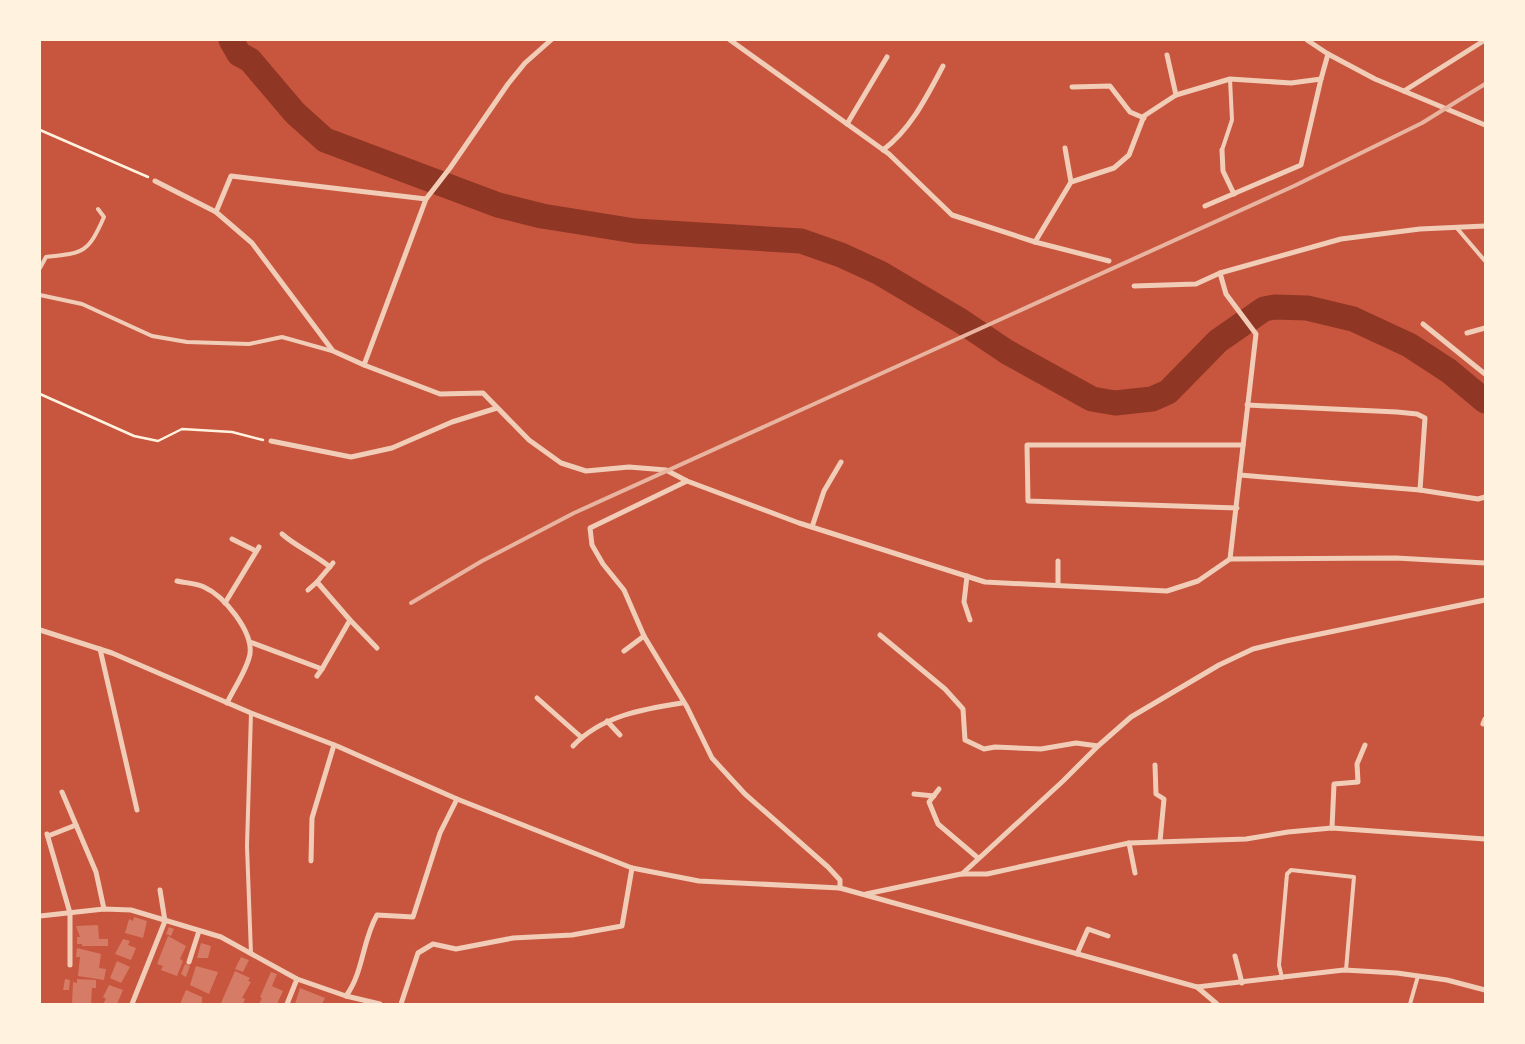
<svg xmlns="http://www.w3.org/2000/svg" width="1525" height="1044" viewBox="0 0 1525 1044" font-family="'Exo 2',sans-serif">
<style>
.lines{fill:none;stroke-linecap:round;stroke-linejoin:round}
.river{stroke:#8f3625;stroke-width:25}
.building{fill:#d67c66}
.path{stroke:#fff3e0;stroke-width:2.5}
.service{stroke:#f1ccb7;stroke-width:4}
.minor{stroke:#f1ccb7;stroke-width:5}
.rail{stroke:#e9b49f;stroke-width:4}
</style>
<rect width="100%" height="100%" fill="#c8553d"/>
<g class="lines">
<!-- river -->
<path class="river" d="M231,40L239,54L250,60L295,113L325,140L498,205L542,216L635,231L801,241L841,255L880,273L961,321L1007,352L1092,399L1115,403L1152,399L1168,392L1218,341L1264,309L1275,307L1307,308L1353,319L1409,345L1449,371L1485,401"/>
</g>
<!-- building -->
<g class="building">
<path d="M134,917L147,921L143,938L125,933L129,919L133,921Z"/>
<path d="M98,925L99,939H108V946H82V944H77V937H80L76,926Z"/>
<path d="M169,927L174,929L171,936L166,934Z"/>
<path d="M168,936L186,946L180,959L183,961L177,976L161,970L163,966L157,964Z"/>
<path d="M123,939L130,941L128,945L136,948L131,960L115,954Z"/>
<path d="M201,943L211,946L208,958H197Z"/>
<path d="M77,948L101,954L99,968L106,969L104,980L78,976L80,957H76Z"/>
<path d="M241,957L249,960L243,972L235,969Z"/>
<path d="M117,961L130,967L121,983L110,978Z"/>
<path d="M185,964L190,966L186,977L181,974Z"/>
<path d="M196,966L218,972L209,994L190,985Z"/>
<path d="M235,971L250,978L248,981L251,982L242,998L245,999L243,1004H224L221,1003Z"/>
<path d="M271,972L277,974L272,986L283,991L277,1004H259L262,998L260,997Z"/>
<path d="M65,979L70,980L69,990H63Z"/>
<path d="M77,979L96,980V988H92L91,1004H72L73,982L77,983Z"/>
<path d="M109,985L123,990L117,1004H103L106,999L103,997Z"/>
<path d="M300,988L325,998L322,1004H295Z"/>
<path d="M186,990L202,997V1004H180Z"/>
</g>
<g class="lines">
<!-- path -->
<g class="path">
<path d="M40,130L148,177"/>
<path d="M40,394L134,436L158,441L182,429L232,432L263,440"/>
</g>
<!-- service -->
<g class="service">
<path d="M1222,150L1232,120L1230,79"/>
<path d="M1456,227L1485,261"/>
<path d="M40,268L46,257C84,253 88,253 104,217L98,209"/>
<path d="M40,295L82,304L152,336L187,342L249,344L282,337L332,351"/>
<path d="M251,713L247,846L251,954"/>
<path d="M1282,978L1279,965L1287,874L1291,870L1354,877L1346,970"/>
<path d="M1410,1004L1418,976"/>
</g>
<!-- minor -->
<g class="minor">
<path d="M730,40L889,154L952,215L1035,242L1109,261"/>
<path d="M1307,40L1328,54L1375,79L1485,125"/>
<path d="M1167,55L1176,95"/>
<path d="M1072,87L1110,86L1130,112L1144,118"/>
<path d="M1404,91L1485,40"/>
<path d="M847,124L887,57"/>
<path d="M1065,148L1071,182"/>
<path d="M883,150C911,129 927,96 943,66"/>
<path d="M1222,150L1223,171L1234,194"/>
<path d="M155,181L216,212L252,243L333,351L364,365L440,394L483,393L529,440L561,463L586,471L629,467L666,470L687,481L799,523L985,582L1167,591L1198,581L1230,559L1396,558L1485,563"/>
<path d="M1205,206L1301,165L1321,79"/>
<path d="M216,212L231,176L426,199"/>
<path d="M1035,242L1071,182L1114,168L1129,155L1144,116L1176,95L1230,79L1291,83L1321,79L1328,54"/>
<path d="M1220,273L1226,294L1256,334L1230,559"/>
<path d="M1134,286L1196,284L1220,273L1341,239L1420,229L1485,226"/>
<path d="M1423,324L1485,374"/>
<path d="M1467,333L1485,328"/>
<path d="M364,365L426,199L450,168L508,84L525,63L551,40"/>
<path d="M271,441L351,457L392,448L452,422L497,408"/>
<path d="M1240,475L1420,490L1425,418L1417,414L1397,412L1247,405"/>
<path d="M687,481L590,528L592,545L603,564L624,590L644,636L687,707L712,758L745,794L828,867L840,880V888"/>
<path d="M1420,490L1478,499L1485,497"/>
<path d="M1237,508L1028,501L1027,445H1243"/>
<path d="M812,527L824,491L841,462"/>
<path d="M282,534C297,547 314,554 330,567"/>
<path d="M232,539L256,551"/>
<path d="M1058,561V585"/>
<path d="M967,576L964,602L970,620"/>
<path d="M177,581C185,583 196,583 204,587C224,596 253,631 250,654C247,670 234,688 227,703"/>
<path d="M317,582L333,563"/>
<path d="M308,590L317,582L350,620"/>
<path d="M225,603L259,547"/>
<path d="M40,630L112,653L251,713L337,746L457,799L632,868L699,881L840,888L1197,987L1344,970L1397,973L1447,980L1485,990"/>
<path d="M880,635L945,689L963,709L965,740L984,749L995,747L1041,749L1076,743L1098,746"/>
<path d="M250,642L322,669L317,676"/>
<path d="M100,649L137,810"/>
<path d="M624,651L644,636"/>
<path d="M322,669L350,620L377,648"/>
<path d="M537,698L581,737"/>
<path d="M607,721L620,735"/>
<path d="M1483,724L1485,719"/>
<path d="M573,746C601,716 643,709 682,703"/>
<path d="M1155,765L1156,794L1164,799L1160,841"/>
<path d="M939,789L929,802L938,824L978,858"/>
<path d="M62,792L96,872L104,909"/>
<path d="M914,794L934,796"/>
<path d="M1332,828L1334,784L1358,782L1357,764L1365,745"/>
<path d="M47,834L70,913V965"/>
<path d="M48,836L76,825"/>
<path d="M1129,843L1135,873"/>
<path d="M311,861L312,818L334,745"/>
<path d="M962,874L1063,781L1098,746L1131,717L1219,665L1253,649L1286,641L1485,600"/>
<path d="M866,894L961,874H987L1129,843L1246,839L1288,832L1332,828L1485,839"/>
<path d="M40,916L104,909L131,910L221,937L297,979L346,996L380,1004"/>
<path d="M1077,954L1088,929L1108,936"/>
<path d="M1235,956L1242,983"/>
<path d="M189,962L199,931"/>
<path d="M1197,987L1217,1004"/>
<path d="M346,996C364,971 362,941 377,915L413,917L440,833L457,799"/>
<path d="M132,1004L165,921L160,890"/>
<path d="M287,1004L297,979"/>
<path d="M401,1004L418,953L433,944L456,949L513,938L572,935L622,926L632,868"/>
</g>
<!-- rail -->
<path class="rail" d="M411,603L482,561L574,513L1294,186L1422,123L1485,84"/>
</g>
<!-- border -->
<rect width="1525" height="1044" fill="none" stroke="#fff3e0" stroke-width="82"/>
</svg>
